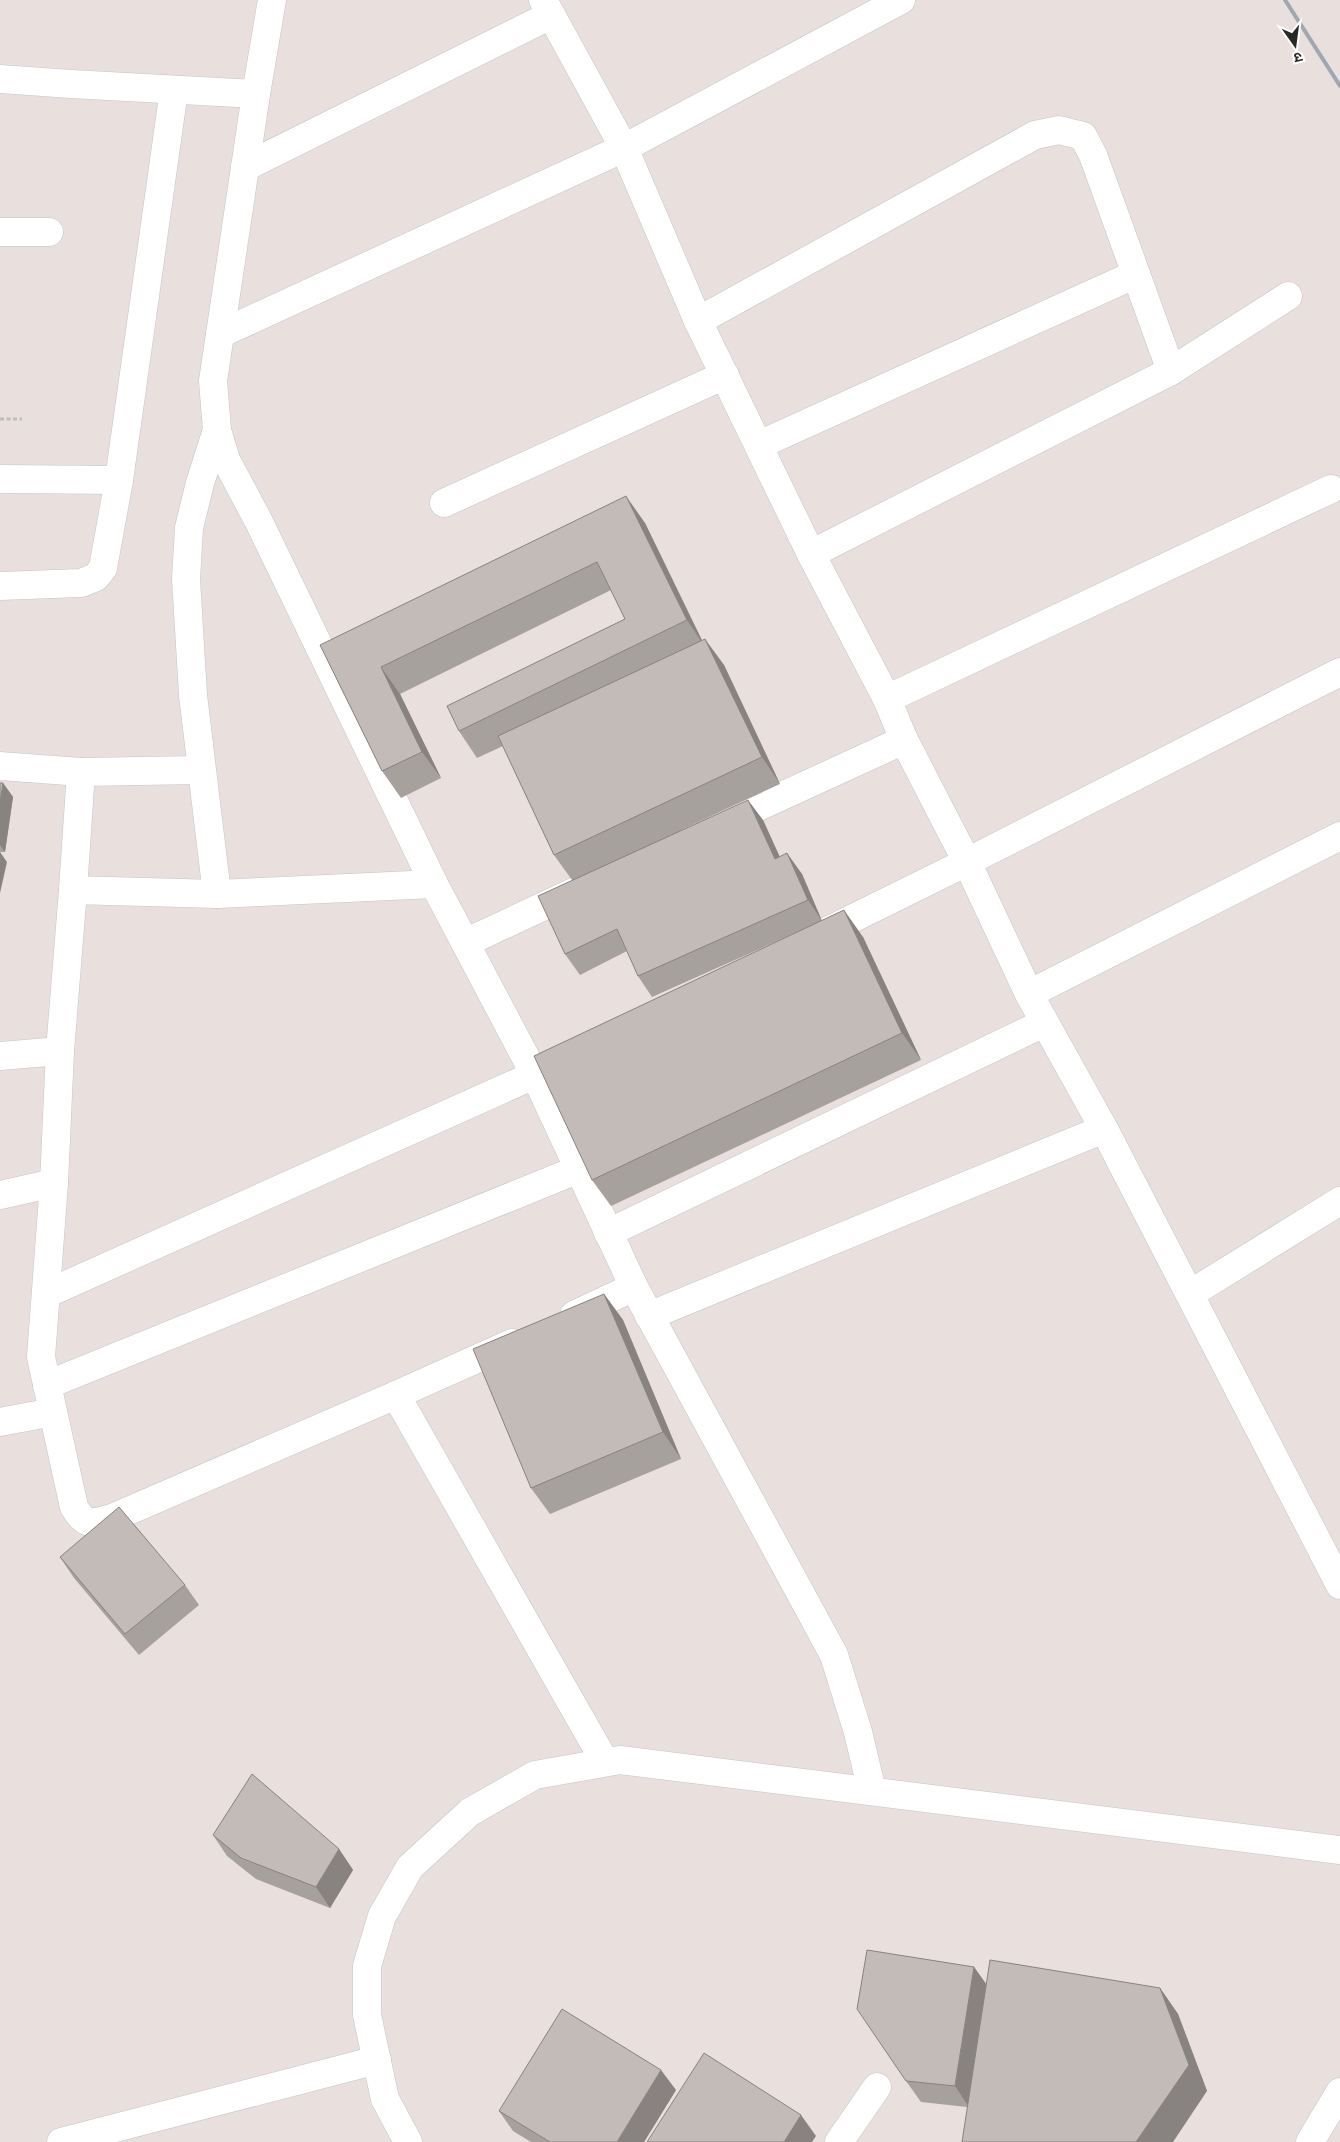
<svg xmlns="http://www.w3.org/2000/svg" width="1340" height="2142" viewBox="0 0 1340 2142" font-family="'Fira Sans Condensed','Noto Sans Devanagari',sans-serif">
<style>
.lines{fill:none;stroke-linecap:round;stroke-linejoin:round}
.street-casing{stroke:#c0c6ce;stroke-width:29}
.path{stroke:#bebebe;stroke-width:3;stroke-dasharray:4 2.5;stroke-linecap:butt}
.street{stroke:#fff;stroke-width:28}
.rail{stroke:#9fa7b1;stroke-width:4}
.wall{fill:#a7a19d}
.shaded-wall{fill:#888380}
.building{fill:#c2bbb7;stroke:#888380}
</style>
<rect width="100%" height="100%" fill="#e9dfdc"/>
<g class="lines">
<!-- street casing -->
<g class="street-casing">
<g id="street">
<path d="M272,0L256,94L213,381L217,430L226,460L259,522L434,884L535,1075L634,1287L834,1655L858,1732L872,1791"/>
<path d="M543,0L624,148L698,321L811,554L887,699L904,740L967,862L1029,994L1104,1129L1340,1585"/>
<path d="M0,79L71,84L256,94"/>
<path d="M245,167L551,15"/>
<path d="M0,232H49"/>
<path d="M698,321L1035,135L1059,130L1083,136L1093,155L1171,371"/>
<path d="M220,334L624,148L901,0"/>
<path d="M217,430L200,483L189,528L186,579L193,695L217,894"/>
<path d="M759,445L1136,274"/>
<path d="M0,479L119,480"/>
<path d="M444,503L725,375"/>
<path d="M811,554L1171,371L1288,296"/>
<path d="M0,586L81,583L96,577L103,568L119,480L174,90"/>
<path d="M887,699L1331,489"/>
<path d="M0,766L81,772L201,770"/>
<path d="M721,824L904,740"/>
<path d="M434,884L217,894L73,890L60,1051L54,1183L41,1357L74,1507C85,1526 92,1524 112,1518L396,1395L512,1343"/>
<path d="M73,890L81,772"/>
<path d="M817,936L967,862L1340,672"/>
<path d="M465,943L578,890"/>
<path d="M1029,994L1340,836"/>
<path d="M0,1056L60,1051"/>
<path d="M0,1195L54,1183"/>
<path d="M608,1233L1044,1023"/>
<path d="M46,1294L552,1067"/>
<path d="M1190,1294L1340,1201"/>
<path d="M574,1315L634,1287"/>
<path d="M649,1316L1104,1129"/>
<path d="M47,1385L579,1169"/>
<path d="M396,1395L605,1762"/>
<path d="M0,1422L53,1412"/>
<path d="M61,2142L377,2060"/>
<path d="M408,2142L385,2099L367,2015V1966L382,1916L410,1867L470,1812L535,1775L620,1760L1340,1850"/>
<path d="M839,2142L877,2087"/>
<path d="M1310,2142L1340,2092"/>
</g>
</g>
<!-- path -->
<path class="path" d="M0,419H22"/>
<!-- street -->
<use href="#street" class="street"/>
<!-- rail -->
<path class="rail" d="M1285,0L1340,86"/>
</g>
<!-- wall -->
<g class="wall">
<path d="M645,523L702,640L724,665L780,784L681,830L763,820L780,857L802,874L822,921L652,997L638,976L627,951L580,975L565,954L572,880L554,855L503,746L477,758L459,731L625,619L611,590L400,694L441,778L401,798L382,771L320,645Z"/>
<path d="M0,783H3L13,797L5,852H0Z"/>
<path d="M863,937L921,1060L611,1206L592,1180Z"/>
<path d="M604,1294L623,1320L681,1459L550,1514L531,1488Z"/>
<path d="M60,1557L185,1585L199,1605L139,1655L74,1578Z"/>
<path d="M213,1835L339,1849L353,1870L330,1908L256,1879L227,1856Z"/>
<path d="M974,1967L986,1984L1160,1988L1178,2014L1207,2091L967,2107L921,2102L906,2081Z"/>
<path d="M676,2090L644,2142H531L513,2131L499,2111Z"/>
</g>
<!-- shaded-wall -->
<g class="shaded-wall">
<path d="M626,496L645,523L705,647L687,620Z"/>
<path d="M705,639L724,665L780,784L762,757Z"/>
<path d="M381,667L400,694L441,778L422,752Z"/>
<path d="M3,783L13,797L5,852L0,845V803Z"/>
<path d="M748,800L763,820L790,880L775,859Z"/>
<path d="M0,852L7,862L0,893Z"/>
<path d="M787,853L802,874L822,921L808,900Z"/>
<path d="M844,910L863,937L921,1060L902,1033Z"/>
<path d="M604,1294L623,1320L681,1459L663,1432Z"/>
<path d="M339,1849L353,1870L330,1908L316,1887Z"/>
<path d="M974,1967L989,1988L969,2107L955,2086Z"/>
<path d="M1160,1988L1178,2014L1207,2091L1173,2142H1136Z"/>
<path d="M661,2070L676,2090L644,2142H617Z"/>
<path d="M801,2115L816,2136L812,2142H784Z"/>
</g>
<!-- building -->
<g class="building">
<path d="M626,496L687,620L459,731L447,706L625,619L597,562L381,667L422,752L382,771L320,645Z"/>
<path d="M705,639L762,757L554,855L498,736Z"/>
<path d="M0,783H3L0,803Z"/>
<path d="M748,800L775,859L787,853L808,900L638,976L617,929L565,954L538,896Z"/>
<path d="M844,910L902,1033L592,1180L534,1056Z"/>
<path d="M604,1294L663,1432L531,1488L473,1349Z"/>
<path d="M119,1507L185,1585L125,1634L60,1557Z"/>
<path d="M252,1774L339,1849L316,1887L241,1858L213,1835Z"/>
<path d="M867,1950L974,1967L955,2086L906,2081L857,2009Z"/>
<path d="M990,1960L1160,1988L1189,2065L1136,2142H962Z"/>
<path d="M562,2009L661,2070L617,2142H550L499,2111Z"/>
<path d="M704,2053L801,2115L784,2142H647Z"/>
</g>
<!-- north arrow -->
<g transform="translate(1295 45) rotate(166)" stroke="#ffffff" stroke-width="4" paint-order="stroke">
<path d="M0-4L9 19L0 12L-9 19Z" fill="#282828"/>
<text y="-8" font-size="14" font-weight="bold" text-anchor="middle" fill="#282828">उ</text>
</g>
</svg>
